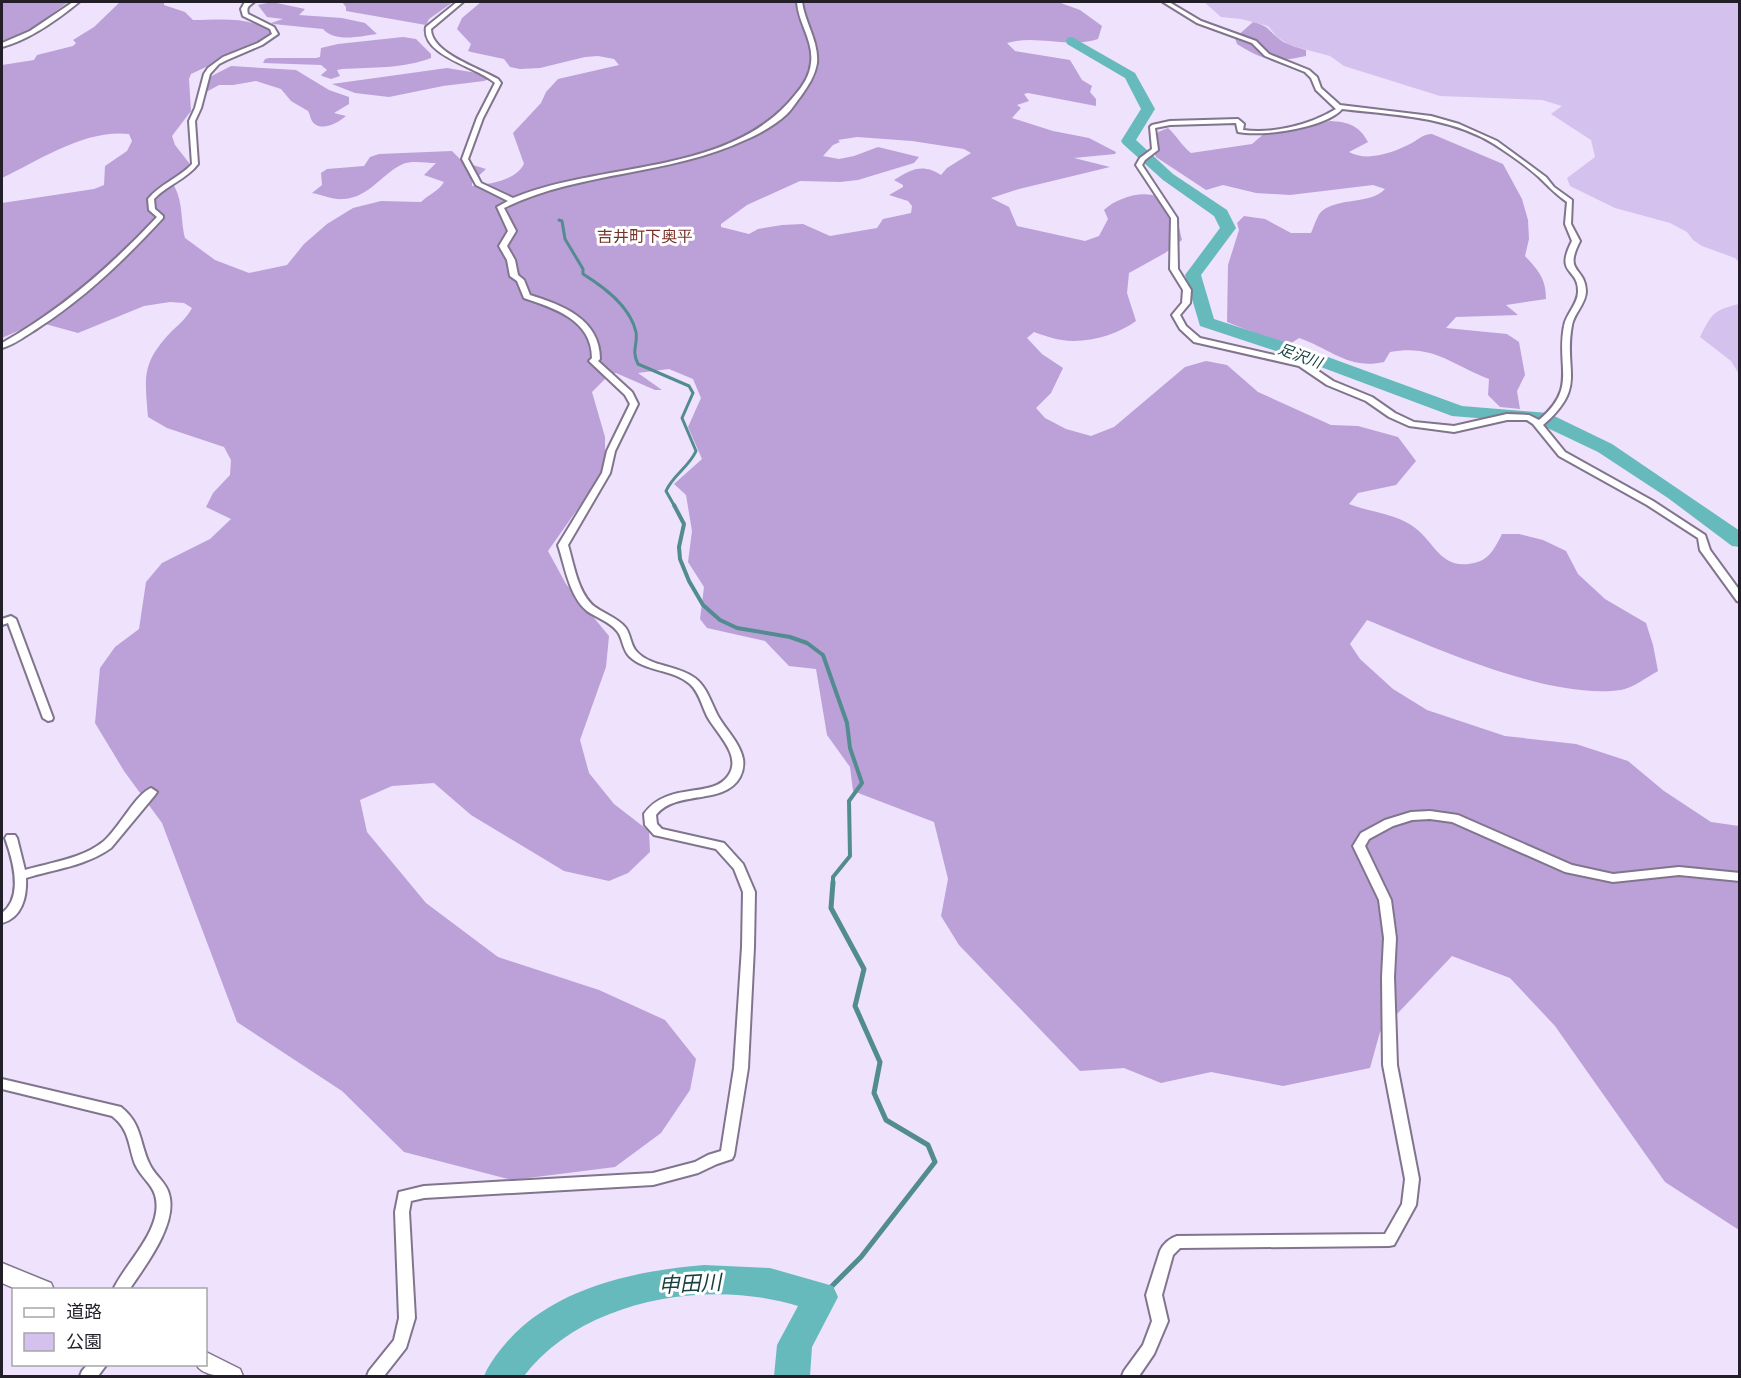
<svg xmlns="http://www.w3.org/2000/svg" width="1741" height="1378" viewBox="0 0 1741 1378" font-family="'Noto Sans','Noto Sans JP',sans-serif">
<style>
.green{fill:#d5c1ed}
.forest{fill:#bba1d8;fill-rule:evenodd}
.lines{fill:none;stroke-linecap:round;stroke-linejoin:round}
.stream-far2{stroke:#528c90;stroke-width:3}
.stream-far1{stroke:#528c90;stroke-width:4}
.stream{stroke:#528c90;stroke-width:5}
.river{fill:#66babc;fill-rule:evenodd}
.street-casing{stroke:#80758d;stroke-width:4}
.secondary-casing{stroke:#80758d;stroke-width:3}
.street{fill:#fff;fill-rule:evenodd}
.secondary{fill:#fff;fill-rule:evenodd}
.labels{text-anchor:middle;stroke-width:6;stroke-linejoin:round;paint-order:stroke}
.far-water-label{font-size:15px;font-style:italic;fill:#184041;stroke:#fff}
.far-quarter-label{font-size:16px;fill:#79332b;stroke:#fff}
.near-water-label{font-size:21px;font-style:italic;fill:#184041;stroke:#fff}
</style>
<rect width="100%" height="100%" fill="#eee2fd"/>
<!-- green -->
<g class="green">
<path d="M1204,2H1739V262L1735,258L1702,246L1693,240L1687,232L1670,223L1615,208L1570,186L1567,178L1595,157L1591,140L1551,114L1562,106L1542,100L1440,96L1344,66L1330,56L1289,45L1277,37L1268,26L1241,19L1221,17Z"/>
<path d="M1739,304H1740L1739,374L1731,361L1700,337C1712,313 1714,310 1739,304Z"/>
</g>
<!-- forest -->
<g class="forest">
<path d="M2,2H68L31,29L2,45Z"/>
<path d="M120,2H164V5L185,12L193,20C221,20 246,16 272,31L269,36L259,42L191,74L189,79L191,111L172,136L175,145L193,168L171,181C184,199 180,218 185,238L215,260L249,273L287,265L304,244L327,224L353,208L381,201L421,202C428,195 440,190 444,182L424,175L436,163C426,163 412,160 403,164C381,174 370,197 344,199C333,200 323,195 312,193L322,185L321,173L327,169L364,166L370,157L379,154L452,151L463,162L486,169L472,182V186C490,184 515,181 524,164L513,133L541,103L546,92L558,79L619,65L614,59L598,56L585,57L540,68L520,69L510,67L504,59L471,52L468,51L471,44L457,29L462,18L481,2H1058L1080,10L1102,26L1098,39C1069,49 1037,34 1007,43L1015,51L1070,60L1082,80L1092,86L1090,92L1096,99V106L1028,93L1024,94L1029,101L1017,105L1021,108L1012,118L1053,131L1089,138L1116,152L1115,154L1074,158L1110,167L1019,189L991,198L1009,207L1017,226L1085,241L1099,236L1108,219L1104,210C1119,196 1152,186 1169,204C1177,212 1179,229 1182,240L1165,253L1129,273L1127,293L1136,321C1117,335 1086,344 1062,340C1053,339 1043,335 1034,332L1027,338L1042,354L1063,368L1051,393L1036,408L1045,418L1066,429L1091,436L1114,427L1185,367L1206,361L1227,365L1258,392L1331,425L1358,426L1398,437L1416,461L1396,485L1358,493L1349,504C1369,512 1393,513 1411,525C1435,540 1439,571 1474,563C1489,560 1495,548 1502,534H1519L1543,540L1566,551L1578,574L1605,599L1646,623L1653,645L1658,671C1647,677 1633,688 1621,690C1549,700 1436,648 1367,620L1350,644L1360,659L1393,689L1427,710L1505,736L1576,744L1628,761L1664,791L1711,822L1739,826V1230L1665,1182L1555,1026L1510,978L1452,956L1380,1032L1370,1068L1283,1086L1211,1072L1161,1083L1124,1068L1080,1071L959,945L941,916L948,879L934,822L853,791L850,767L827,735L816,669L789,666L765,641L707,628L700,619L704,587L688,562L692,531L686,495L674,484L702,459L688,427L701,398L693,379L669,369L638,373L662,390H655L616,373L609,375L592,392L605,437V470L548,551L566,584L609,636L606,667L580,740L589,773L614,804L649,831L650,852L628,873L609,881L564,871L471,815L434,783L392,786L360,800L367,832L426,903L498,957L599,990L665,1020L696,1059L690,1090L661,1133L615,1167L512,1180L404,1152L342,1091L237,1022L162,823L124,771L95,723L100,668L115,647L139,629L146,582L162,563L210,539L231,519L206,507L213,493L230,475L231,460L224,447L167,428L148,417C145,378 141,364 170,333C178,325 186,319 192,308L184,303L170,302L144,306L78,333L38,322L2,338V203L94,189L104,185L105,166L127,151L132,141L129,134C85,129 40,160 2,178V65L34,60L37,55L73,46L76,43L73,40L94,27ZM857,137L912,141L964,149L971,153L947,168L941,175C923,163 911,169 894,180L903,185V187L889,195L908,201L912,206L911,213L883,219L877,228L830,236L803,224L782,225L758,229L749,234L721,227V224L747,205L800,181L840,182L858,180L914,163L919,157L878,147L854,156L839,159L823,156L833,145L840,142L838,140Z"/>
<path d="M272,2L305,9L299,15L342,18L365,23L377,34C361,36 335,43 323,29L273,24L271,23L283,19L267,17L258,5Z"/>
<path d="M342,2H453L429,19L426,25L346,11V7Z"/>
<path d="M1253,22C1270,27 1266,28 1278,38C1286,45 1296,47 1306,50V56C1275,63 1264,61 1237,44L1235,38Z"/>
<path d="M403,37L416,39L431,54V58C402,69 373,67 342,69L337,70L340,76L331,79L322,76L321,75L327,70L321,65L263,63L265,59L269,58H316L320,57L321,48L338,44Z"/>
<path d="M231,66L296,70L329,90L349,97V104L334,113L346,116C338,123 320,133 312,121C310,118 310,114 308,111L291,101L281,89L256,81L233,85H219L208,91L199,92V87L206,79Z"/>
<path d="M447,68L495,76L484,81L443,86L389,97L355,93L332,84Z"/>
<path d="M1330,121C1348,122 1359,125 1368,142L1349,152C1367,162 1392,153 1410,144C1418,140 1423,134 1432,134L1503,164L1522,199L1528,220L1529,239L1525,256C1539,271 1546,279 1546,299L1506,305L1518,315L1456,317L1446,328L1507,334L1519,342L1525,375L1517,391L1520,409L1500,407L1488,395L1489,379C1452,365 1434,344 1390,352L1384,362C1349,370 1331,349 1299,338L1290,344L1270,339L1227,322L1228,265L1239,230L1237,223L1244,216L1265,219L1291,233H1311C1314,227 1317,215 1322,211C1339,197 1370,205 1385,189L1373,185L1290,195L1256,193L1223,185L1206,190L1156,157L1152,147L1158,132L1168,128C1177,136 1181,145 1191,153L1252,144L1266,132L1306,128Z"/>
</g>
<g class="lines">
<!-- stream-far2 -->
<path class="stream-far2" d="M559,220L562,221L565,239L583,269V274C604,287 630,306 636,332C638,345 631,350 638,364L689,386L693,393L682,418L696,451C689,467 673,475 666,491L675,507"/>
<!-- stream-far1 -->
<path class="stream-far1" d="M674,505L684,524L679,547L680,559L689,581L703,605L720,620L737,628L790,637L807,643L823,655L847,723L850,748L862,783L849,801L850,856L833,877V884"/>
<!-- stream -->
<path class="stream" d="M821,1297L861,1257L935,1162L928,1145L886,1120L874,1093L880,1062L855,1006L864,969L831,908L833,882"/>
<!-- river -->
<g class="river">
<path d="M1072,37L1135,73L1155,109L1136,140L1173,174L1227,210L1236,228L1201,275L1214,319L1306,349L1462,406L1548,413L1612,444L1740,531V547L1732,546L1668,498L1598,452L1537,423L1452,416L1294,357L1200,326L1185,275L1220,228L1214,216L1163,180L1123,144L1121,141L1141,109L1125,78L1067,44L1066,41L1067,38Z"/>
<path d="M704,1265L770,1268L833,1286L838,1297L812,1347L810,1376H774L777,1345L798,1306C709,1278 582,1299 524,1376H484C488,1366 494,1358 501,1349C548,1289 632,1271 704,1265Z"/>
</g>
<!-- street casing -->
<g class="street-casing">
<g id="street">
<path d="M73,2H79C57,20 29,40 2,47V43L30,31Z"/>
<path d="M245,2H254C249,6 246,7 248,14L274,27L278,34L262,45L227,60L219,64L210,74L201,108L195,121L198,164C187,179 167,185 154,199L155,209L163,216V218C125,259 85,298 38,328C27,335 14,345 2,348V343C61,310 110,267 157,217L149,210L148,199C160,184 179,178 192,164L189,121L195,108L204,74L208,68L223,57L258,43L272,34L270,29L243,16L241,9Z"/>
<path d="M457,2H463L431,29C431,53 479,68 498,79L501,83L483,118L468,159L481,183L513,198C602,161 731,176 795,95C803,86 810,75 811,63C814,41 798,23 797,2H802C805,23 819,42 817,63C815,76 808,86 801,96C796,102 792,109 787,114C775,125 759,134 745,140C668,176 579,171 504,208L516,231L507,246L515,260L518,275L524,280L530,295C562,305 600,319 600,359L598,361L632,392L638,404L615,451L610,473L568,545C574,565 578,594 595,607C605,614 617,618 625,627C631,634 630,645 637,652C651,667 677,665 695,678C707,687 711,703 718,716C726,730 740,743 743,759C744,765 743,771 740,777C724,806 677,789 656,815L657,824L662,829L724,843L743,864L755,892L754,947L748,1068L734,1155L732,1159L717,1164L698,1173L653,1185L424,1198L411,1201L409,1212L415,1318L406,1348L384,1376H367L369,1371L394,1340L399,1318L395,1212L399,1192L424,1186L653,1173L695,1162L708,1155L721,1151L734,1068L742,947L743,892L734,869L716,849L654,835L645,825L644,814C667,781 712,799 728,776C743,756 716,733 707,716C702,706 699,692 690,684C673,669 645,672 629,656C622,648 623,638 617,631C610,622 597,618 587,611C569,596 565,566 558,545L602,473L607,451L630,404L625,395L589,361L592,358C592,320 554,308 524,298L517,281L510,276L507,260L499,246L508,231L497,207L508,201L476,185L462,159L477,118L495,83C478,67 421,56 426,27Z"/>
<path d="M1163,2H1169L1201,21L1256,41L1269,54L1309,70L1317,77L1321,88L1340,105L1431,116L1459,124L1497,141L1546,177L1554,187L1572,200L1571,224L1580,241C1563,274 1585,266 1586,291C1586,304 1574,313 1572,325C1563,372 1588,386 1543,425L1565,452L1653,501L1705,535L1710,550L1740,591V602L1737,601L1700,550L1698,538L1647,505L1559,456L1533,424L1527,420H1507L1454,432L1409,426L1389,417L1366,401L1327,385L1299,366L1194,342L1180,329L1172,315L1182,303L1183,290L1170,269L1171,218L1136,165L1140,158L1152,149L1150,127L1152,125L1170,121L1238,119L1244,124L1243,130C1273,134 1310,125 1336,109L1316,90L1311,78L1305,72L1265,56L1252,43L1197,23ZM1342,109C1393,115 1449,116 1494,144C1508,153 1531,169 1542,180C1550,188 1557,195 1567,202L1565,224L1572,241C1554,276 1579,267 1578,292C1578,304 1566,314 1564,326C1556,368 1578,387 1539,420L1529,415L1507,414L1454,426L1414,422L1395,413L1372,397L1333,381L1305,362L1200,338L1186,326L1180,315L1190,303L1191,290L1178,269L1177,218L1142,165L1145,160L1158,150L1155,128L1170,125L1236,123L1238,132C1262,137 1326,128 1342,109Z"/>
<path d="M11,616L16,619L53,718L52,720L48,721L43,718L8,623L2,625V619Z"/>
<path d="M151,788L157,792L155,795L111,848C86,866 55,869 26,878C27,897 22,918 2,923V913C24,897 13,860 5,838L7,835H15L17,838L25,870C52,862 82,859 104,841C119,828 136,794 151,788Z"/>
<path d="M1430,811L1458,815L1572,865L1613,874L1679,867L1740,873V881L1679,875L1613,882L1565,872L1452,822L1430,819L1412,820L1393,826L1369,839L1365,846L1391,900L1396,938L1394,977L1397,1065L1419,1179L1416,1205L1394,1245L1389,1246L1180,1248L1173,1255L1162,1295L1168,1321L1154,1354L1139,1376H1122L1124,1371L1143,1345L1152,1321L1146,1295L1160,1251C1163,1244 1170,1238 1177,1236L1385,1234L1402,1204L1405,1179L1383,1065L1382,977L1384,938L1379,900L1353,846L1361,833L1385,820L1411,812Z"/>
<path d="M2,1079L121,1107C142,1124 139,1141 149,1163C154,1175 166,1182 169,1194C178,1224 145,1266 129,1290H113C125,1263 165,1228 155,1195C152,1184 140,1176 135,1164C128,1145 130,1130 112,1116L2,1089Z"/>
<path d="M88,1364H107L98,1376H80L82,1371Z"/>
</g>
</g>
<!-- secondary casing -->
<g class="secondary-casing">
<g id="secondary">
<path d="M2,1263L51,1283L54,1290H18L2,1283Z"/>
<path d="M206,1352L240,1369L243,1376C228,1376 203,1378 196,1364H206Z"/>
</g>
</g>
<!-- street -->
<use href="#street" class="street"/>
<!-- secondary -->
<use href="#secondary" class="secondary"/>
</g>
<g class="labels">
<!-- far-water labels -->
<g class="far-water-label">
<text transform="translate(1300 356) rotate(20)" y="5">足沢川</text>
</g>
<!-- far-quarter labels -->
<g class="far-quarter-label">
<text x="645" y="242">吉井町下奥平</text>
</g>
<!-- near-water labels -->
<g class="near-water-label">
<text transform="translate(690 1284) rotate(-3)" y="7">申田川</text>
</g>
</g>
<!-- border -->
<rect width="1741" height="1378" fill="none" stroke="#231f29" stroke-width="6"/>
<!-- legend -->
<rect x="12" y="1288" width="195" height="78" fill="#ffffff" stroke="#a7a5a9" stroke-width="1.5"/>
<rect x="24" y="1308" width="30" height="9" fill="#ffffff" stroke="#a7a5a9" stroke-width="1.5"/>
<text x="66" y="1318" font-size="18" fill="#231f29">道路</text>
<rect x="24" y="1333" width="30" height="18" fill="#d5c1ed" stroke="#a7a5a9" stroke-width="1.5"/>
<text x="66" y="1348" font-size="18" fill="#231f29">公園</text>
</svg>
